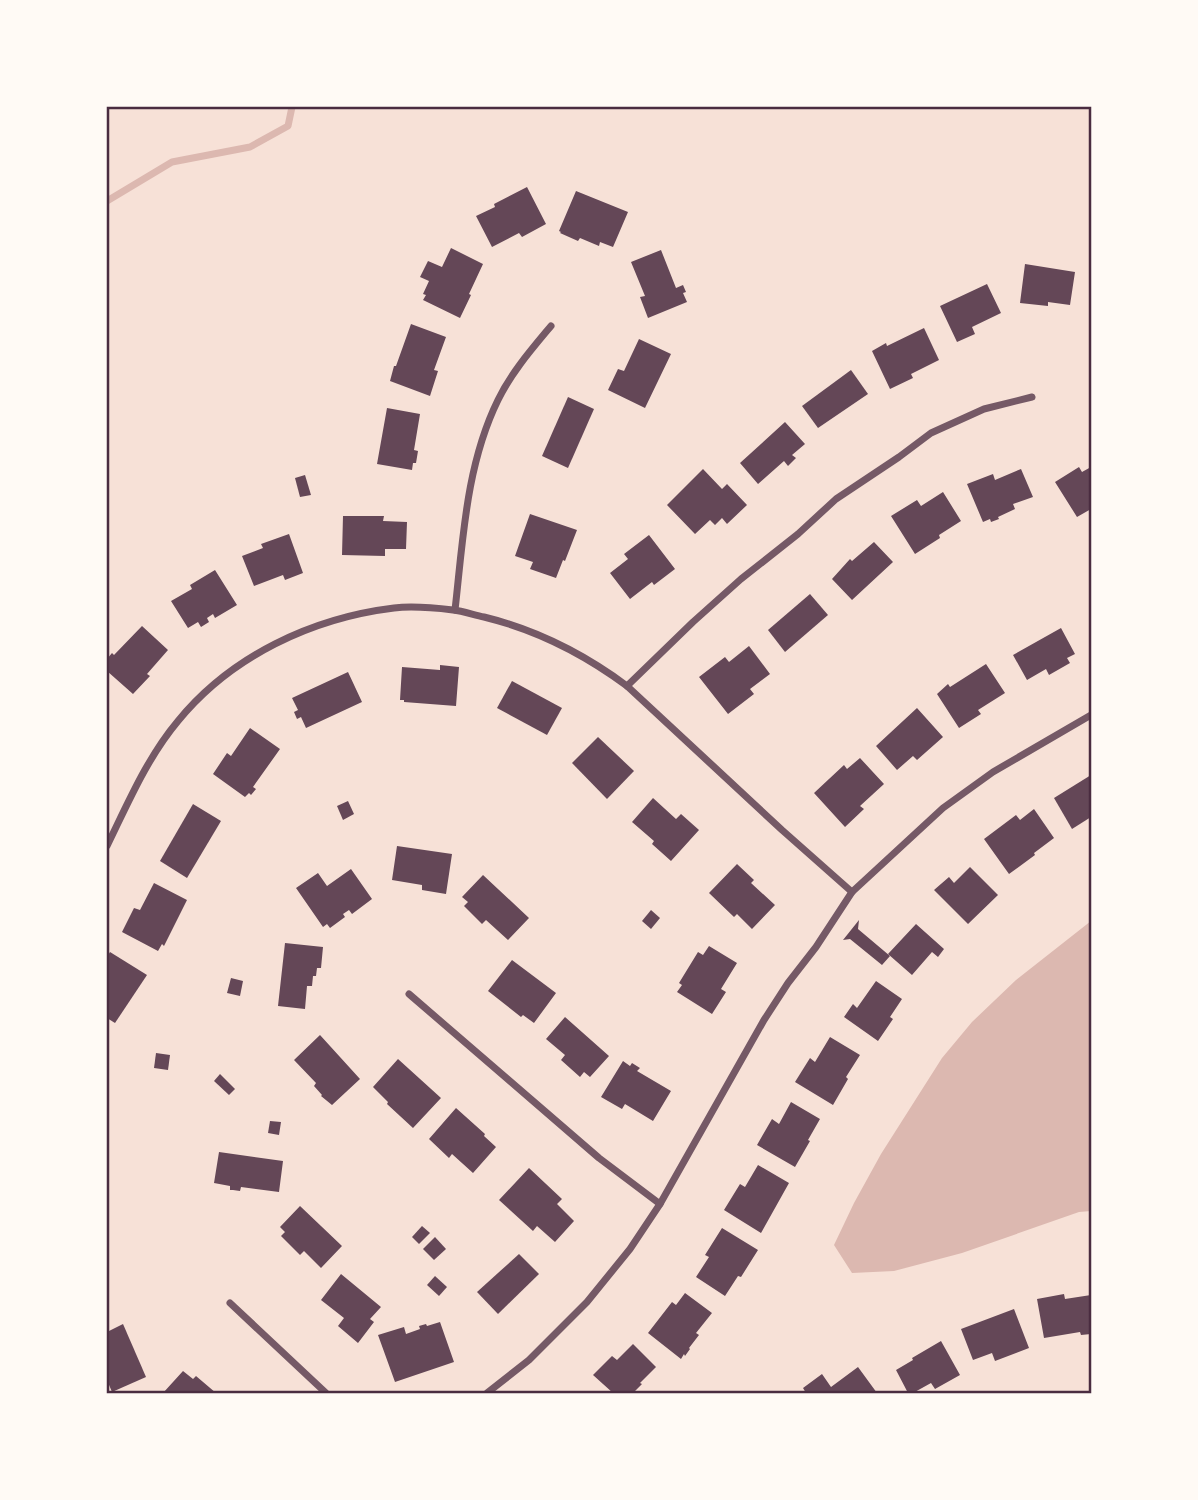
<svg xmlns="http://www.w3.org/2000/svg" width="1198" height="1500" viewBox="0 0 1198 1500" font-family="Raleway,sans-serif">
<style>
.water{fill:#dcb8b0}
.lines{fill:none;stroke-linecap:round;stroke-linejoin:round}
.stream{stroke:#dcb8b0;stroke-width:7}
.building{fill:#644757}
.minor{stroke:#755966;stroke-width:7}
.neatline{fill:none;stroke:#4a2c40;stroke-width:2.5}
</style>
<rect width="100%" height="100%" fill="#f7e1d7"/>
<!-- water -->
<path class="water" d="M1091,921V1211L1079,1212L962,1253L894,1271L852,1273L834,1245L854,1203L881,1154L942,1058L972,1022L1016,980Z"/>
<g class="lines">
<!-- stream -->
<path class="stream" d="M107,201L172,162L250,147L288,126L292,107"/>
</g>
<!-- building -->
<g class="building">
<path d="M527,187L546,224L522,237L519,233L492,247L476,216L495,207L494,204Z"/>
<path d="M576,191L628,212L613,247L600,242L599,246L580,238L578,241L560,233L561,232L559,231Z"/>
<path d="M451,248L483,264L469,294L471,295L460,318L423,300L426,295L423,294L429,281L420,277L428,261L442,267Z"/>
<path d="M661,250L676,288L683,285L686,292L683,293L687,302L648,318L640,297L645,296L631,262Z"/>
<path d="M1025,264L1075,272L1070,305L1048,302V306L1020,303Z"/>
<path d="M987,284L1001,313L972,327L975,334L957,342L940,306Z"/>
<path d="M411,324L446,337L434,370L438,371L430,396L390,381L394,366H396Z"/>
<path d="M924,328L939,360L911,374L913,378L890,389L872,351L886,343L887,346Z"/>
<path d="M639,339L671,354L645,408L608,390L618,369L624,371Z"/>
<path d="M851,370L868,394L818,428L802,406Z"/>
<path d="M568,397L594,409L568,468L542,456Z"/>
<path d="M387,408L420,414L414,450L418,451L416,463H413L412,470L377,464Z"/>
<path d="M785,422L805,444L792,455L796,458L788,466L784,461L758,484L740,463Z"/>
<path d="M1079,467L1082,472L1091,467V509L1077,517L1055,482Z"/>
<path d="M703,469L722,489L727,484L747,505L727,524L722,518L715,525L710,520L695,534L667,505Z"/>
<path d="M1021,469L1033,497L1013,504L1015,509L998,517L999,519L991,522L990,519L983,522L967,484L993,474L995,480Z"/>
<path d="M305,475L311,495L300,497L295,478Z"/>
<path d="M943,492L961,521L939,535L940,538L915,554L891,516L917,500L921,506Z"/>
<path d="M530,514L577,530L565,561L563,560L556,578L530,569L533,562L515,556Z"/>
<path d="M343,516H384L383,521L407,522L406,549H385V556L342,555Z"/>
<path d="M289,534L303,573L285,580L283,575L254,586L242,556L263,548L261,544Z"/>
<path d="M649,535L675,569L654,585L652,582L630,599L610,573L628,559L624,554Z"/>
<path d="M874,542L893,562L852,600L832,579L850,559L852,561Z"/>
<path d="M215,570L237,605L215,618L213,614L207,618L209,622L201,627L198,622L188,628L171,601L192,589L190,585Z"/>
<path d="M810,594L828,615L785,652L768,630Z"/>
<path d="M142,626L168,650L147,674L150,676L133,694L107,671V659L112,653L114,655Z"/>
<path d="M1061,628L1075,654L1067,658L1070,663L1049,675L1046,669L1027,680L1013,655Z"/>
<path d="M749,646L770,674L750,689L754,694L728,714L699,677L725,657L729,662Z"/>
<path d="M986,664L1005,693L978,710L981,714L959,728L937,694L948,684L950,687Z"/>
<path d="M440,665L459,667L456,706L404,702V700H400L402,667L440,670Z"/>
<path d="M348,672L362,702L306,728L301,717L297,719L294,712L298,710L292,698Z"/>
<path d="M512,681L562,708L547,735L497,708Z"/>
<path d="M917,708L943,737L917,760L913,756L897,770L876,746Z"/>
<path d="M250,728L280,749L253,787L256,789L251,795L249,793L245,797L213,774L227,753L231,756Z"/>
<path d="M598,737L634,771L607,799L572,763Z"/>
<path d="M860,758L884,784L860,806L864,809L845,827L814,793L844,765L847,769Z"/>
<path d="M1091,775V817L1072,829L1054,798Z"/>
<path d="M653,798L676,819L681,814L699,830L671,861L652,844L654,841L632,822Z"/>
<path d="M348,801L354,814L343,820L337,806Z"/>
<path d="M193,804L221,821L187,878L160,861Z"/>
<path d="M1034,809L1054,838L1034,853L1035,855L1009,874L984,839L1016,815L1020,820Z"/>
<path d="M397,846L452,854L446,894L422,890V885L392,880Z"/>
<path d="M737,864L754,880L751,883L775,905L752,929L737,914L734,917L709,893Z"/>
<path d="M970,867L998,895L968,924L934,890L949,877L954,883Z"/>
<path d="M351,869L372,899L352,914L349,910L343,914L345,917L330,928L327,924L323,927L296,888L318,873L327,886Z"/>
<path d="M483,875L529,918L508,940L486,920L482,924L464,906L468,902L462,897Z"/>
<path d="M154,883L187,900L164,946L162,944L158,951L122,932L134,908L140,910Z"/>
<path d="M651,910L660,918L651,929L642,921Z"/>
<path d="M859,920L858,929L890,956L882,965L850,939L843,940Z"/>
<path d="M916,924L944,949L938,957L932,952L912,975L888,954Z"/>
<path d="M285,943L323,947L321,968H317L316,976H313L312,986H307L305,1009L278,1006Z"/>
<path d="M709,946L737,963L721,989L726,992L712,1014L677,992L682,985L679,983L698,952L703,955Z"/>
<path d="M110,952L147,975L115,1023L107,1018V957Z"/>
<path d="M512,960L556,993L534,1023L523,1015L521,1017L488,991Z"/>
<path d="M231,978L243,981L240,996L227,993Z"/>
<path d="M876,981L902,999L890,1017L893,1019L878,1041L844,1017L853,1004L857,1008Z"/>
<path d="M565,1017L609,1056L590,1077L584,1072L580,1077L561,1060L565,1055L546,1039Z"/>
<path d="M320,1035L360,1079L332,1105L321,1096L322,1095L314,1086L316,1083L294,1060Z"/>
<path d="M830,1037L860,1055L846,1077L848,1079L833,1105L795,1082L810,1058L815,1062Z"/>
<path d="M156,1053L170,1055L168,1070L154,1068Z"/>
<path d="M398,1059L441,1098L413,1128L387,1104L388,1102L373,1087Z"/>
<path d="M623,1061L630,1066L632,1063L640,1068L637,1071L671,1091L653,1121L625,1104L622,1109L601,1097Z"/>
<path d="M220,1074L235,1089L229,1095L214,1081Z"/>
<path d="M791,1102L820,1119L808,1140L810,1141L795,1167L757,1145L772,1119L779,1124Z"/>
<path d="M456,1108L485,1134L484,1136L496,1147L473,1173L452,1154L449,1158L429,1139Z"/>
<path d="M270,1121L281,1122L279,1135L268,1133Z"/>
<path d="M219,1152L283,1161L279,1192L241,1187L240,1191L233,1190H230V1186L214,1183Z"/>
<path d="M758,1165L789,1183L761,1233L724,1210L740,1184L745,1187Z"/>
<path d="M529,1168L562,1199L557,1204L574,1221L555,1242L537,1226L533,1231L499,1200Z"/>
<path d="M300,1206L342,1246L321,1268L304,1251L300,1255L281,1236L285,1232L280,1227Z"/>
<path d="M422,1226L430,1233L419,1244L412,1237Z"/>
<path d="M722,1228L758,1250L741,1277L738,1276L725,1296L696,1277L709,1257L705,1255Z"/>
<path d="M435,1237L446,1249L434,1260L423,1249Z"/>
<path d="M519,1254L539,1274L498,1314L477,1292Z"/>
<path d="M341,1274L381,1307L370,1319L374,1322L358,1343L338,1326L344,1318L321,1300Z"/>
<path d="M435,1276L447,1287L439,1296L427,1285Z"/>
<path d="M685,1293L712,1313L696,1333L699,1335L689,1348L690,1349L685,1356L684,1354L681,1359L648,1333L672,1302L676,1305Z"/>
<path d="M1064,1294L1065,1299L1091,1295V1334L1081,1335L1080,1332L1044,1338L1037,1299Z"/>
<path d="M1014,1309L1029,1348L995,1361L992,1353L973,1360L961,1329Z"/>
<path d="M440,1322L454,1362L395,1382L378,1335L404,1327L406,1334L420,1329L419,1326L426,1324L427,1326Z"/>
<path d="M123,1324L146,1377L112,1392L107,1380V1332Z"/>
<path d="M941,1341L960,1375L935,1389L931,1383L913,1393H908L896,1370L913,1360L912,1358Z"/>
<path d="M633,1344L656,1367L640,1383L642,1384L633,1393H613L593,1375L612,1356L617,1360Z"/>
<path d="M858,1367L877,1393H806L803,1388L822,1374L831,1387Z"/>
<path d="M183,1371L193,1379L196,1376L216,1393H163Z"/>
</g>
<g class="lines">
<!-- minor -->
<g class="minor">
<path d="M455,610C463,540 466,465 498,400C511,373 531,350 551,326"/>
<path d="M627,686L693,622L741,579L798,534L836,499L899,457L931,433L984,409L1032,397"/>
<path d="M107,846C128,803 147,758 178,721C231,656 312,618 394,608C411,606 436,608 453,610C463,611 474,615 484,617C537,630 584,654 627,686L782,830L852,892"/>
<path d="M409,994L599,1158L660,1204"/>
<path d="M230,1303L326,1393"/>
<path d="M487,1393L529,1360L587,1302L630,1249L660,1204L764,1020L788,983L816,947L852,892L943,808L993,772L1091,715"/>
</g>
</g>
<!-- border -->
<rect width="1198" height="1500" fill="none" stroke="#fffaf5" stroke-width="217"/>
<rect x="108" y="108" width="982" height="1284" class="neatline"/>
</svg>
